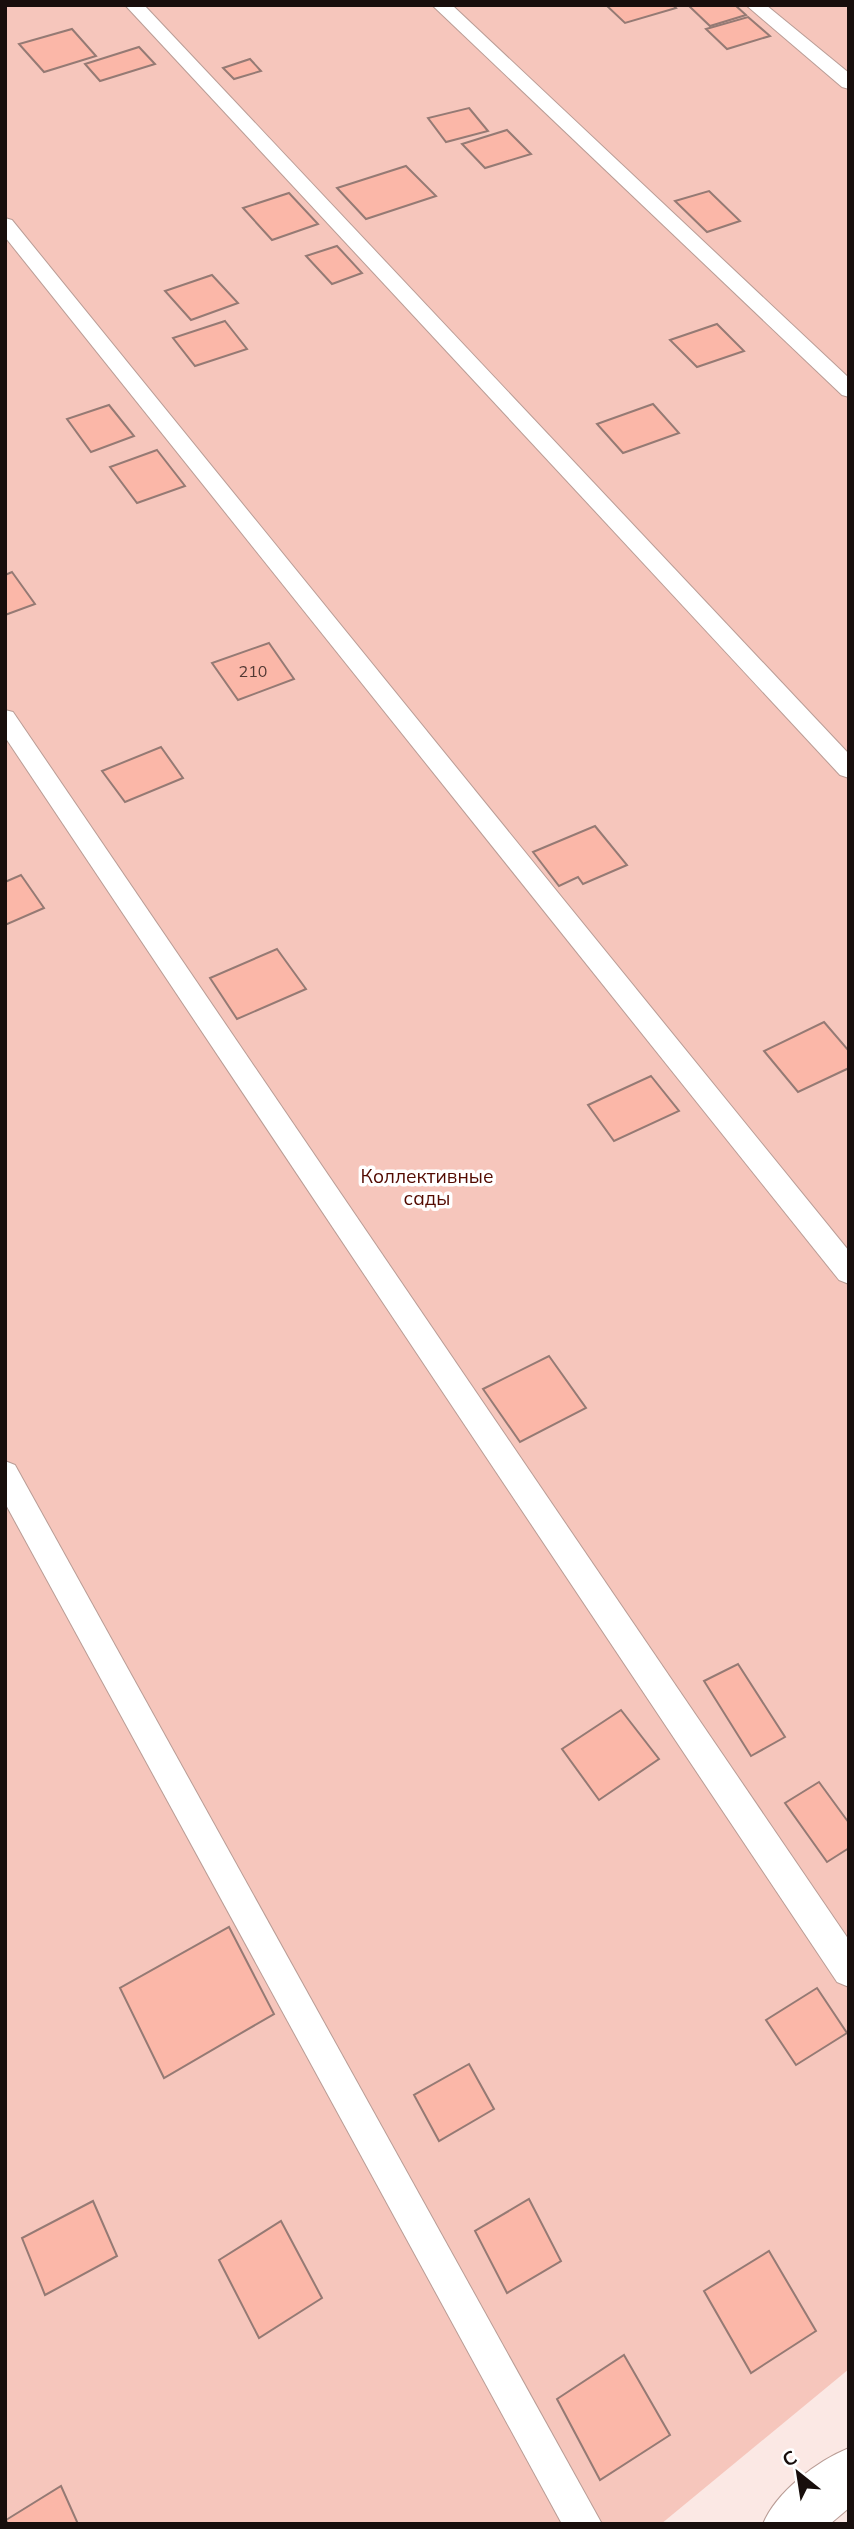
<svg xmlns="http://www.w3.org/2000/svg" width="854" height="2529" viewBox="0 0 854 2529" font-family="Mulish,sans-serif">
<style>
.green{fill:#f6c6bc}
.building{fill:#fbb7a8;stroke:#957a74;stroke-width:2}
.lines{fill:none;stroke-linecap:round;stroke-linejoin:round}
.service-casing{stroke:#b99c95;stroke-width:2}
.minor-casing{stroke:#b99c95;stroke-width:2}
.service{fill:#fff;fill-rule:evenodd}
.minor{fill:#fff;fill-rule:evenodd}
.labels{text-anchor:middle;stroke-width:7;stroke-linejoin:round;paint-order:stroke}
.number-label{font-size:16px;fill:#513833}
.park-label{font-size:19px;fill:#530a00;stroke:#fff}
</style>
<rect width="100%" height="100%" fill="#fbe8e4"/>
<!-- green -->
<path class="green" d="M5,5H849V2369L661,2524H5Z"/>
<!-- building -->
<g class="building">
<path d="M606,5H673L676,8L625,23Z"/>
<path d="M688,5H735L746,15L710,26Z"/>
<path d="M748,17L770,36L727,49L706,29Z"/>
<path d="M72,29L96,56L44,72L19,44Z"/>
<path d="M139,47L155,64L100,81L85,64Z"/>
<path d="M250,59L261,71L234,79L223,68Z"/>
<path d="M469,108L488,131L446,142L428,118Z"/>
<path d="M507,130L531,154L485,168L462,144Z"/>
<path d="M406,166L436,196L366,219L337,188Z"/>
<path d="M709,191L740,221L707,232L675,201Z"/>
<path d="M289,193L318,224L272,240L243,208Z"/>
<path d="M337,246L362,273L332,284L306,256Z"/>
<path d="M212,275L238,303L191,320L165,291Z"/>
<path d="M225,321L247,349L195,366L173,338Z"/>
<path d="M717,324L744,351L697,367L670,340Z"/>
<path d="M653,404L679,433L623,453L597,424Z"/>
<path d="M109,405L134,436L91,452L67,419Z"/>
<path d="M157,450L185,486L137,503L110,467Z"/>
<path d="M12,572L35,604L5,615V575Z"/>
<path d="M269,643L294,679L238,700L212,663Z"/>
<path d="M161,747L183,778L125,802L102,771Z"/>
<path d="M595,826L627,865L583,884L578,877L559,886L533,852Z"/>
<path d="M21,875L44,908L5,925V882Z"/>
<path d="M277,949L306,989L237,1019L210,978Z"/>
<path d="M824,1022L849,1051V1068L798,1092L764,1051Z"/>
<path d="M651,1076L679,1111L614,1141L588,1105Z"/>
<path d="M549,1356L586,1408L520,1442L483,1389Z"/>
<path d="M738,1664L785,1737L751,1756L704,1681Z"/>
<path d="M621,1710L659,1759L599,1800L562,1749Z"/>
<path d="M819,1782L849,1823V1848L827,1862L785,1803Z"/>
<path d="M229,1927L274,2014L164,2078L120,1988Z"/>
<path d="M817,1988L847,2033L796,2065L766,2020Z"/>
<path d="M469,2064L494,2109L439,2141L414,2095Z"/>
<path d="M529,2199L561,2261L507,2293L475,2231Z"/>
<path d="M93,2201L117,2256L45,2295L22,2238Z"/>
<path d="M281,2221L322,2298L259,2338L219,2260Z"/>
<path d="M769,2251L816,2331L751,2373L704,2291Z"/>
<path d="M624,2355L670,2435L600,2480L557,2399Z"/>
<path d="M61,2486L78,2524H8L6,2520Z"/>
</g>
<g class="lines">
<!-- service casing -->
<g class="service-casing">
<g id="service">
<path d="M125,5H144L849,754V778L840,775Z"/>
<path d="M432,5H452L849,378V397L842,395Z"/>
<path d="M746,5H766L849,73V89L842,87Z"/>
<path d="M5,218L12,220L849,1251V1284L839,1280L5,237Z"/>
<path d="M5,710L13,712L849,1940V1987L837,1982L5,737Z"/>
<path d="M5,1461L15,1465L602,2524H562L5,1503Z"/>
</g>
</g>
<!-- minor casing -->
<g class="minor-casing">
<path id="minor" d="M849,2448V2508L830,2524H763C776,2492 817,2461 849,2448Z"/>
</g>
<!-- service -->
<use href="#service" class="service"/>
<!-- minor -->
<use href="#minor" class="minor"/>
</g>
<g class="labels">
<!-- number labels -->
<g class="number-label">
<text x="253" y="677">210</text>
</g>
<!-- park labels -->
<g class="park-label">
<text x="427" y="1183">Коллективные<tspan x="427" dy="22">сады</tspan></text>
</g>
</g>
<!-- border -->
<rect width="854" height="2529" fill="none" stroke="#180e0c" stroke-width="14"/>
<!-- north arrow -->
<g transform="translate(798 2473) rotate(330)" stroke="#ffffff" stroke-width="5" paint-order="stroke">
<path d="M0-5L12 26L0 18L-12 26Z" fill="#180e0c"/>
<text y="-10" font-size="19" font-weight="bold" text-anchor="middle" fill="#180e0c">С</text>
</g>
</svg>
